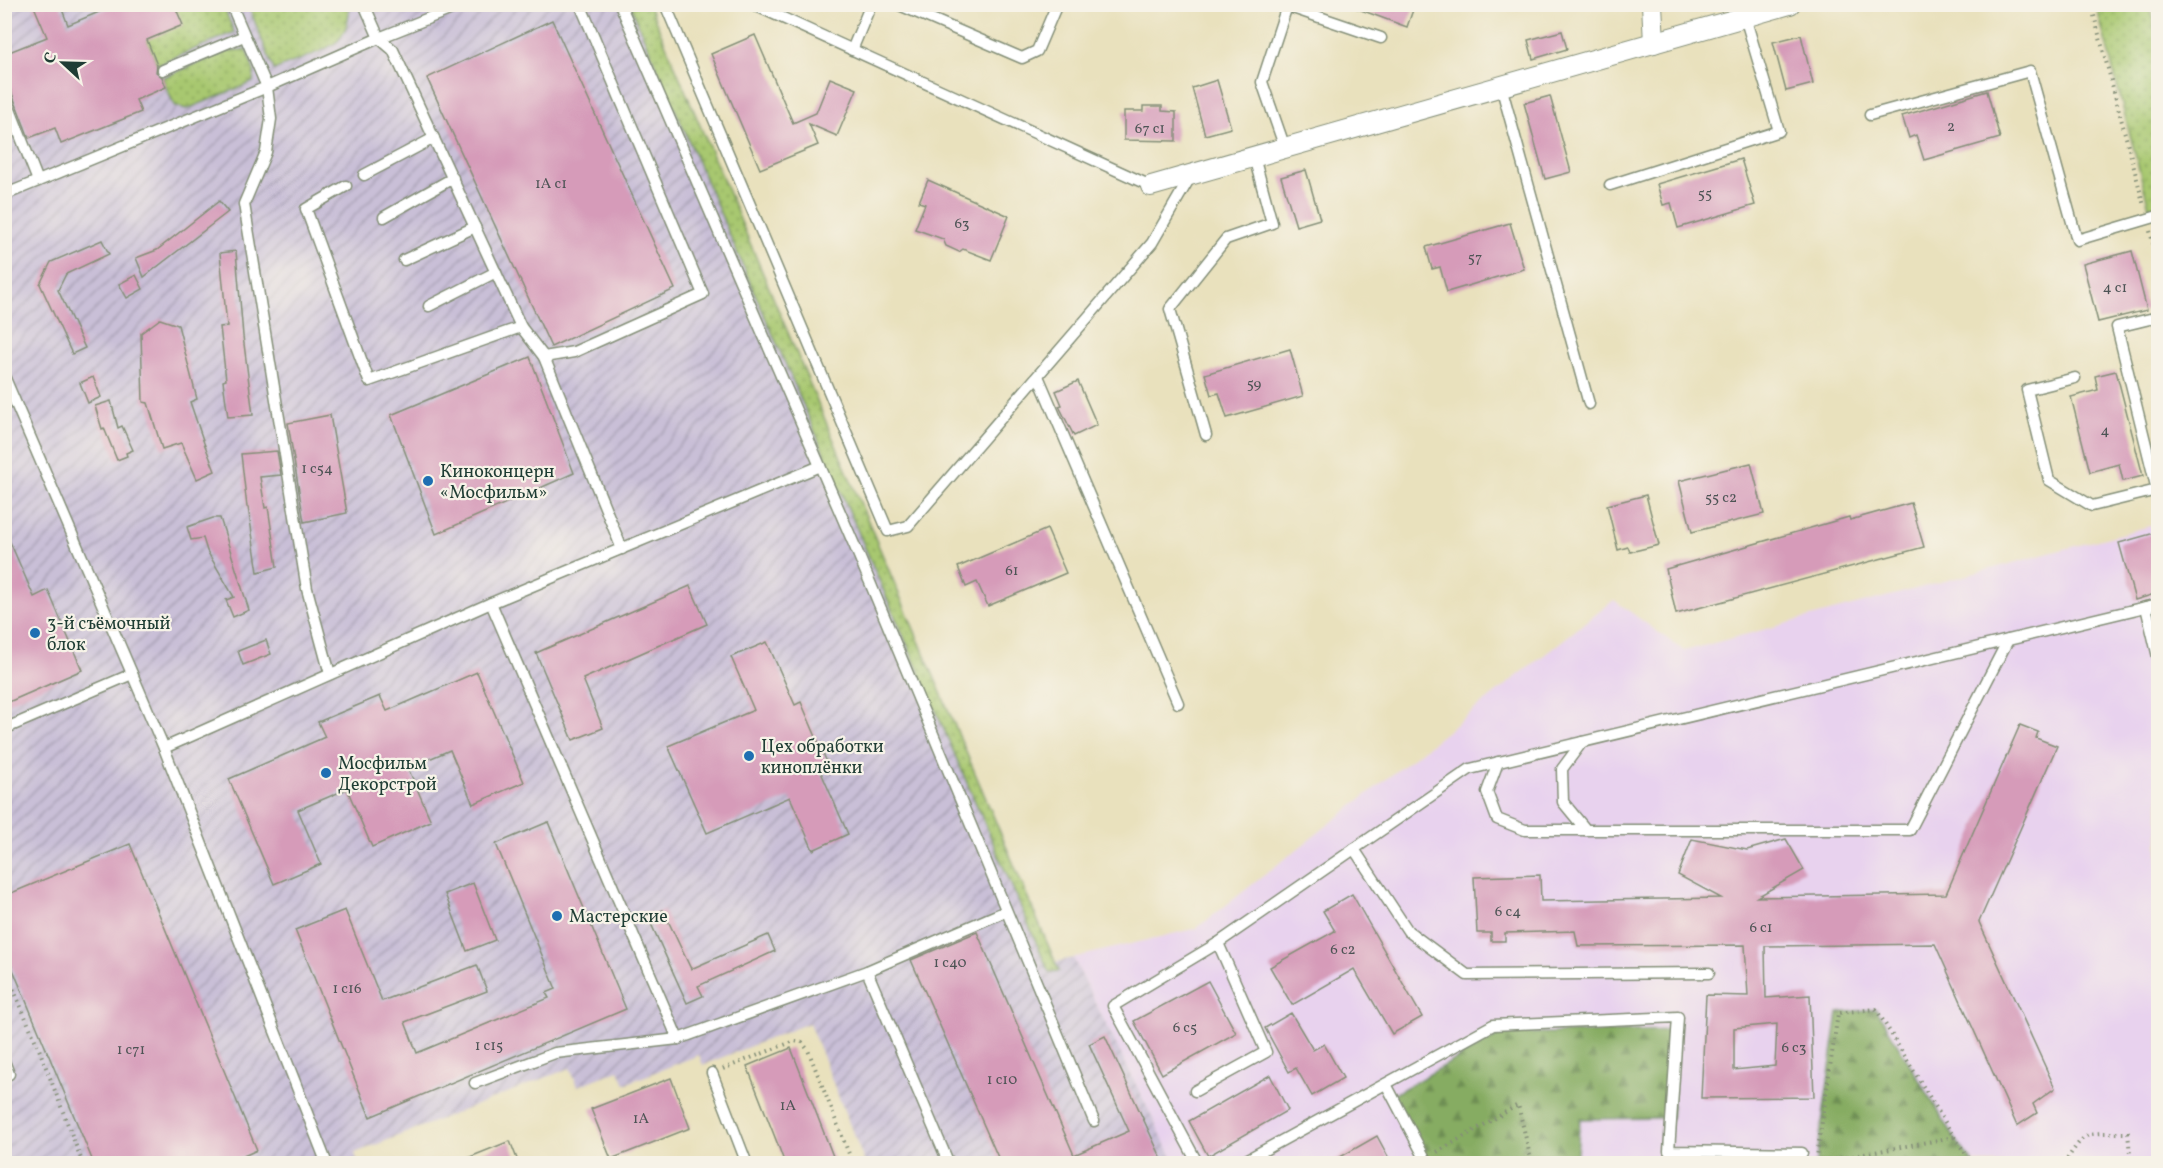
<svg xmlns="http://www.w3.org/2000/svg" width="2163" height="1168" viewBox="0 0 2163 1168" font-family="Vollkorn,serif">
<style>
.built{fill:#e8d2ee}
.industrial{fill:url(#industrial-furrows)}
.grass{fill:url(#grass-dots);stroke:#648252;stroke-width:1.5}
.forest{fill:url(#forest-firs);stroke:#52744b;stroke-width:1.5}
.building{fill:#d69bb9;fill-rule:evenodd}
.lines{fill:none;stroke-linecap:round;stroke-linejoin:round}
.service-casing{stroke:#848f78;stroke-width:13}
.minor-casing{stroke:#848f78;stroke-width:22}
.path{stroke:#848f78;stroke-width:4;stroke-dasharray:1.5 4.5;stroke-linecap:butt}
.service{stroke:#fff;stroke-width:10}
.minor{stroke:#fff;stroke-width:20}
.poi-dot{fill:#1f6fb2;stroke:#f7f3e8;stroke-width:2}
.labels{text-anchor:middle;stroke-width:4.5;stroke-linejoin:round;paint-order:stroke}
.number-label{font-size:15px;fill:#4d5455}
.poi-label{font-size:18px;fill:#1f3d34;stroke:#f7f3e8;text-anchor:start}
</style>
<defs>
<pattern id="industrial-furrows" width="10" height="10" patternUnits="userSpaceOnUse" patternTransform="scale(1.5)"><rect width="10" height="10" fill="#c9bfd7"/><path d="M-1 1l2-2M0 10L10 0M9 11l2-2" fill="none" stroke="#a39caf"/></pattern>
<pattern id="grass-dots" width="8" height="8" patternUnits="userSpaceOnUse" patternTransform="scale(1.5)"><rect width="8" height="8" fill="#a8c870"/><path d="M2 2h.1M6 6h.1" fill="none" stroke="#88a45d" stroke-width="1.8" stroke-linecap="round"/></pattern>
<pattern id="forest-firs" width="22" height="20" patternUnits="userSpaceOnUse" patternTransform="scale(1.5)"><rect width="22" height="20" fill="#86ac62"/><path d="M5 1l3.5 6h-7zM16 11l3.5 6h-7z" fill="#6d8d52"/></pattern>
</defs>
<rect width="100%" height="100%" fill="#f7f3e8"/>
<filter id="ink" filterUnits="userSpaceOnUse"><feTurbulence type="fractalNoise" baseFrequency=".0167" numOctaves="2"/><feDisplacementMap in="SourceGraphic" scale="12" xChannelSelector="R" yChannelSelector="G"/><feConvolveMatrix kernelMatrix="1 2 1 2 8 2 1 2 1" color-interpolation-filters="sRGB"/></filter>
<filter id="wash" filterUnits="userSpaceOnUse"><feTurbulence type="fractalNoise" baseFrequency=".008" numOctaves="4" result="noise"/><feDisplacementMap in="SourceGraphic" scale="24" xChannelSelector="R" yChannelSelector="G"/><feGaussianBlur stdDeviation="1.35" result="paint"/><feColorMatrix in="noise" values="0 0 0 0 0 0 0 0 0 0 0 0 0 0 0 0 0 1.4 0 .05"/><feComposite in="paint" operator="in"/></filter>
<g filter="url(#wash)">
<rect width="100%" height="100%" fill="#e9e1bd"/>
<!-- built -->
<path class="built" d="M2158,524V1163H1175L1073,958L1197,928L1614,600L1684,651Z"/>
<!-- industrial -->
<path class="industrial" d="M5,5H649L1056,962L1073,958L1175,1163H865L809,1023L703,1065L699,1055L625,1084L619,1070L578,1086L570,1068L355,1153L358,1163L5,1164Z"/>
<!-- grass -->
<g class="grass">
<path d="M132,5H223L234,32L157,65Z"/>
<path d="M254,5H348C351,15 345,37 335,43C322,53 291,62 274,70L249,7Z"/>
<path d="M630,5H649L1059,971L1049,972Z"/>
<path d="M2096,5H2149L2158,40V209L2150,211Z"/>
<path d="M246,49L254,71L253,82L187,109L175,106L162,78L226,52Z"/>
</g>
<!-- forest -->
<g class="forest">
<path d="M1876,1009L1954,1137L1973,1163H1816L1838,1013Z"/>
<path d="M1677,1030L1671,1118L1580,1119L1576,1163H1428L1392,1095L1501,1034Z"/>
</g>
<g id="blocks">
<!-- building -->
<g class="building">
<path d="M33,4H60L68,25L118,4H174L183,25L147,40L157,65L156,72L162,77L166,87L136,100L141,112L61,144L55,128L29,138L11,91L4,84V54L47,37Z"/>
<path d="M1350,4H1415L1407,27L1350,6Z"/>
<path d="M552,20L675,289L551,347L427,78Z"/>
<path d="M1562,31L1567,49L1533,59L1528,40Z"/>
<path d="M755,35L793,123L816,113L830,78L857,89L837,136L809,124L818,145L760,169L711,54Z"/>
<path d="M1801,35L1813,84L1786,91L1773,42Z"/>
<path d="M1217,80L1231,128L1205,135L1192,88Z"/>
<path d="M1987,91L2000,138L1924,160L1916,135L1909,138L1902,116Z"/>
<path d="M1550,96L1571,172L1545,179L1524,103Z"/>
<path d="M1143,106H1162V111L1176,112V141L1124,140V111H1143Z"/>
<path d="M1741,159L1755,205L1678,228L1671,203L1663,205L1657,184Z"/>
<path d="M1306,170L1320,219L1296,226L1281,177Z"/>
<path d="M928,180L1009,216L991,260L963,249L959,252L946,246L943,239L915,229L925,204L919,202Z"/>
<path d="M219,201L228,212L144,277L136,258L157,250Z"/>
<path d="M1510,223L1524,269L1447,292L1440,267L1432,269L1426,247Z"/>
<path d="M102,240L109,254L66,274L58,290L85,348L72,354L40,284L51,262Z"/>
<path d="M236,251L243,336L253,415L228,417L223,381L226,380L220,327L227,326L220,253Z"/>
<path d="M2132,251L2147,310L2098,322L2083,264Z"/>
<path d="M136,275L143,289L127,298L119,284Z"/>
<path d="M160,319L178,325L197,399L190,402L204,443L215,471L197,479L181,443L162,449L148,403L143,402L141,333Z"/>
<path d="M1290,349L1303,396L1227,418L1219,393L1211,395L1205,374Z"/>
<path d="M530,357L574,473L436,534L391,415Z"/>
<path d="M2116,371L2143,476L2123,481L2119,464L2090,472L2071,397L2098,390L2095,376Z"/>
<path d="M93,377L101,397L88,403L80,383Z"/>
<path d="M1078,381L1097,425L1074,436L1059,406L1062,405L1056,391Z"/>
<path d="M111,401L118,428L122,426L133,450L126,453L127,456L117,460L104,428L102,429L95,406Z"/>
<path d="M330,415L347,513L304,522L288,423Z"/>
<path d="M277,451L281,475L260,477L265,508L268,507L277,567L258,572L248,507H247L241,454Z"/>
<path d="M1751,463L1764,514L1692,532L1679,481Z"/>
<path d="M1646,495L1659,545L1630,552L1628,547L1618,550L1607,505Z"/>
<path d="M1911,503L1924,547L1676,614L1666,569L1849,517L1850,520Z"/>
<path d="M213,518H220L249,610L233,617L226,600L234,597L207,551L203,538L191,540L187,527Z"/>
<path d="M4,528L34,597L48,590L82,670L4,704Z"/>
<path d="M1047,529L1066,573L988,606L977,582L966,587L958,567Z"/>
<path d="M2158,532V593L2135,600L2119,543Z"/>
<path d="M690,586L707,624L583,679L603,728L573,740L536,653Z"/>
<path d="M266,640L271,654L243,665L238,651Z"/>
<path d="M767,642L795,705L801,702L829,767L820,770L848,834L813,850L790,797L707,833L668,746L754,710L731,657Z"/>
<path d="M477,672L524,782L473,804L450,750L408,768L431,821L372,847L347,789L298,810L321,864L274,884L229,779L325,737L318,722L380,696L387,711Z"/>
<path d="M2020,725L2038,732L2036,738L2057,746L1979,922L2055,1088L2033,1104L2037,1113L2017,1126L1935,944L1765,946L1766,998L1810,995L1814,1097L1701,1098L1706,995L1748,996L1745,945L1578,946L1575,931L1505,933V941H1491V933H1477L1474,877L1540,875L1541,901L1721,898L1678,875L1692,839L1747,850L1786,839L1804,870L1757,897L1946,894ZM1777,1024L1775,1066L1734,1070V1028Z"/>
<path d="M548,822L626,1009L370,1117L295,930L345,910L382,1001L477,965L487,991L405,1022L417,1053L549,998L546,993L556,989L496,844Z"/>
<path d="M130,844L257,1150L226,1164H94L4,948V896Z"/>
<path d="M473,883L495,940L467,951L445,894Z"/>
<path d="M1352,894L1422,1017L1392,1034L1354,969L1292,1005L1270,967L1335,931L1323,911Z"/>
<path d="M663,910L691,969L768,935L775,951L698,986L703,996L687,1003L648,917Z"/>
<path d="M977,932L1074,1155L1129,1131L1089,1044L1105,1036L1164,1164H1001L911,960Z"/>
<path d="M1208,981L1236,1033L1162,1074L1134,1021Z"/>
<path d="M1291,1013L1313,1050L1324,1044L1343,1078L1312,1096L1296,1068L1289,1072L1265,1028Z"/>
<path d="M791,1048L836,1164H785L778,1145L747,1066Z"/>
<path d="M1270,1075L1288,1110L1208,1156L1189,1121Z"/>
<path d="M671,1078L690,1128L611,1159L591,1109Z"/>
<path d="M1377,1136L1392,1164H1328Z"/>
<path d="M510,1141L519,1164H456L455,1163Z"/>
</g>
</g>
</g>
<g filter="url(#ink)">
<use href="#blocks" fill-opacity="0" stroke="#848f78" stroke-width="1.5"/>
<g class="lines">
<!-- service casing -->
<g class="service-casing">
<g id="service">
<path d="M231,4L267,87L271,119L266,152L244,204L307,589L330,674"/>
<path d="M364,4L379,38L393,50L521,327L544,357L574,352L703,294L580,4"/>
<path d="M620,4L859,556L1094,1121"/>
<path d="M665,4L888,531L908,526L1152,243L1192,174"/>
<path d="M752,4L1151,186"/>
<path d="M897,4L1022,58L1037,51L1057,4"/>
<path d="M852,50L871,4"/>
<path d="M163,70L244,36"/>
<path d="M1501,86L1589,404"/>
<path d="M4,94L38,181"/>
<path d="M1870,115L2030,71L2077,240L2158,216"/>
<path d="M1285,148L1262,82L1287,6L1381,38"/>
<path d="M364,175L434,138"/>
<path d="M1610,185L1779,131L1745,17"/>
<path d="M346,186L306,209L369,381L521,327"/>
<path d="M4,195L267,87L379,38L464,4"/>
<path d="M384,217L453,178"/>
<path d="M404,260L475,227"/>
<path d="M429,306L496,272"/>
<path d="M544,357L622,549"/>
<path d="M4,376L164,748L327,1164"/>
<path d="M1038,376L1178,703"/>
<path d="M2075,378L2027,390L2049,480L2092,506L2157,490L2117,327L2158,317"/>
<path d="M1206,435L1170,309L1226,239L1272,223L1254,157"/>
<path d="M491,603L678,1039"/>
<path d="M2146,607L2158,657"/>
<path d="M4,729L132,674"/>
<path d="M1582,742L1562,769L1563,802L1586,830"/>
<path d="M164,748L491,603L820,466"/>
<path d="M1498,762L1487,792L1497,819L1525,830H1910L2008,640"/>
<path d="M1354,849L1408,931L1467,975L1709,973"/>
<path d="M867,971L949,1164"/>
<path d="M4,1061L9,1074L4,1076"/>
<path d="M712,1073L747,1164"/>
<path d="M475,1083L555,1053L678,1039L867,971L1006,911"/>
<path d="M1386,1084L1428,1164"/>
<path d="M1195,1091L1266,1052L1218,943"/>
<path d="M1198,1164L1113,1006L1218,943L1470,769L2158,604"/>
<path d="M1239,1164L1493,1025L1678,1017L1669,1151L1802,1153"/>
</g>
</g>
<!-- minor casing -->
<g class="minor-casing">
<g id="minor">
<path d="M1652,4L1654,43"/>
<path d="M1151,186L1790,4"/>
</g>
</g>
<!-- path -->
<g class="path">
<path d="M2091,4L2144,206"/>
<path d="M2150,231L2158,262"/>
<path d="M4,967L39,1049L83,1164"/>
<path d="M723,1069L794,1041L802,1042L808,1050L853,1164"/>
<path d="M1954,1137L1973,1164"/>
<path d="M1437,1152L1518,1105L1532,1164"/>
<path d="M1812,1160L1816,1163L1954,1137L1876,1009L1838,1013L1816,1163V1164"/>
<path d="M713,1164L729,1157"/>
<path d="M2064,1164C2088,1127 2085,1134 2128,1133L2131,1164"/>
</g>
<!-- service -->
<use href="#service" class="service"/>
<!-- minor -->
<use href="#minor" class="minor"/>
</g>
</g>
<!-- markers -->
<g class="poi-dot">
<circle cx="428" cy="481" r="6"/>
<circle cx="35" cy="633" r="6"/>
<circle cx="749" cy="756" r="6"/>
<circle cx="326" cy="773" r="6"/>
<circle cx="557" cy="916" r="6"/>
</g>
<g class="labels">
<!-- number labels -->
<g class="number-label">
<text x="1951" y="131">2</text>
<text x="1150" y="133">67 с1</text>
<text x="551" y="188">1А с1</text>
<text x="1705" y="198">55</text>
<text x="962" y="228">63</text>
<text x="1475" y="262">57</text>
<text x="2115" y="292">4 с1</text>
<text x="1254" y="388">59</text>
<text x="2105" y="435">4</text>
<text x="317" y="473">1 с54</text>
<text x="1721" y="502">55 с2</text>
<text x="1012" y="575">61</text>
<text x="1508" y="916">6 с4</text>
<text x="1761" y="932">6 с1</text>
<text x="1343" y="954">6 с2</text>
<text x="950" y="967">1 с40</text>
<text x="347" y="993">1 с16</text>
<text x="1185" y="1032">6 с5</text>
<text x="489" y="1050">1 с15</text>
<text x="1794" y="1052">6 с3</text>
<text x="131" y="1054">1 с71</text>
<text x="1002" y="1084">1 с10</text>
<text x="788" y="1110">1А</text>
<text x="641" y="1123">1А</text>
</g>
<!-- poi labels -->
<g class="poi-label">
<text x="440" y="477">Киноконцерн<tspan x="440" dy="21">«Мосфильм»</tspan></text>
<text x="47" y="629">3-й съёмочный<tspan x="47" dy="21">блок</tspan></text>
<text x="761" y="752">Цех обработки<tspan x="761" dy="21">киноплёнки</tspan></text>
<text x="338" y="769">Мосфильм<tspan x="338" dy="21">Декорстрой</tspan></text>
<text x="569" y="922">Мастерские</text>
</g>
</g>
<!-- margin -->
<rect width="2163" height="1168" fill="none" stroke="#f7f3e8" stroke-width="24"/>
<!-- north arrow -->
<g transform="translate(63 63) rotate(292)" stroke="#f7f3e8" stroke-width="4.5" paint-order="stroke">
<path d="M0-4.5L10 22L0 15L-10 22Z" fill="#1f3d34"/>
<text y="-9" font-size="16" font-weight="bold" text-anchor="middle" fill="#1f3d34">С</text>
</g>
</svg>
